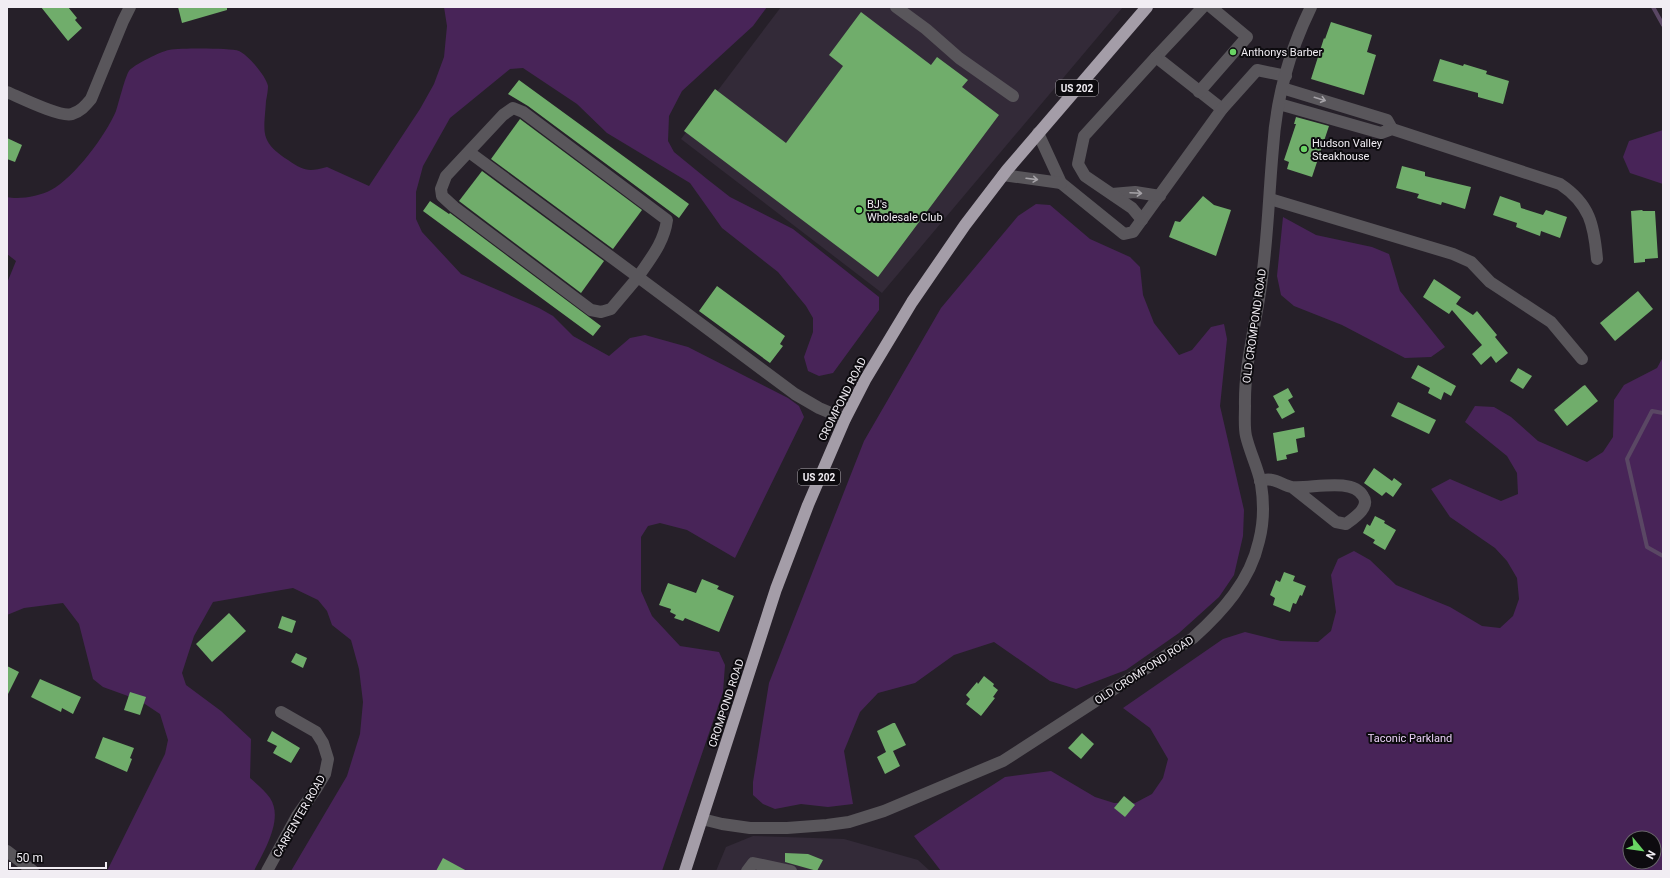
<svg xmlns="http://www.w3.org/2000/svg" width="1670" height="878" viewBox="0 0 1670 878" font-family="Roboto,sans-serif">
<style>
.built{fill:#332a38}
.green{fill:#482458;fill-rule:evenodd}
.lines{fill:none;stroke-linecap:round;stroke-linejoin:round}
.stream{stroke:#5a4764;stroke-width:4}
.building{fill:#70ad6b}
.minor{stroke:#59565b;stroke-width:12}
.highway{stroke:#a49da8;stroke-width:12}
.oneway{stroke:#a5a2a7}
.poi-dot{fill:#69d464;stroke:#0d0b0f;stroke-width:1.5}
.labels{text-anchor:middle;stroke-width:4;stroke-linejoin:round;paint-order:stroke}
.shield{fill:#0d0b0f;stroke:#ada9af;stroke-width:1}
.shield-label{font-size:10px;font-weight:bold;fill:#f1edf3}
.poi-label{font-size:11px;fill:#f1edf3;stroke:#0d0b0f;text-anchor:start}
.street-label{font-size:11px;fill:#f1edf3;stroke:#0d0b0f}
.park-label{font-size:11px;fill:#e9d0f6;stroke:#0d0b0f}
</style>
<rect width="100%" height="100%" fill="#262029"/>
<!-- built -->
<g class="built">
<path d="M781,7H1123L882,293L681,139Z"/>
<path d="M753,836L844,839L918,860L930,871H716L726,847Z"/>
</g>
<!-- green -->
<g class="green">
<path d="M444,7H767L753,26L682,91L669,116L668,141L674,152L707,179L730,197L793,229L879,297V310L833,373L819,376L808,371L804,357L813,332V318L806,306L778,272L722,228L690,183L607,133L577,104L523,68L510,69L450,118L423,166L416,192V219L422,232L461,274L539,308L553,316L573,336L609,356L630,338L645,335L688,347L788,398L799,406L804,417L735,558L687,530L660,523L648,526L641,537V591L652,616L680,646L719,652L725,665L723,692L662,871H291L347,776L360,734L363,702L359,669L351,640L332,625L327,611L318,600L293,588L213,602L194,636L182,673L186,685L221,711L251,739L250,778C257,784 265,791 270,798C284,819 264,851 254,871H107L165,754L168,740L160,714L139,700L103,687L93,679L79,624L63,603L24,608L7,615V283L16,261L7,254V197C19,200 40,196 51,190C74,178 106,135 116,111C119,102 125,77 129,71C133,65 162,51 169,50C181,48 230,48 239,51C248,55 266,76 268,86C268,90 267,96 266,101C264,133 259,141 288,160C304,171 308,172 327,167L369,186L420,109L434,84L444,57L447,26Z"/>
<path d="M1663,130V184L1630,173L1623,157L1629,141Z"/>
<path d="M1036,204L1050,205L1090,239L1130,257L1140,267L1143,295L1154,323L1179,355L1192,350L1211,327L1224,324L1227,339L1220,406L1244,510L1243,536L1234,575L1219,597L1179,633L1126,670L1076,689L1050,681L994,642L954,655L915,683L878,693L860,712L844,751L853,804L828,807L801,804L775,809L763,804L753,795V782L769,683L864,441L941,308L1018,216Z"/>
<path d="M1283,217L1316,235L1372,247L1389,254L1400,291L1445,347L1431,357L1405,358L1342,325L1294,306L1281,295L1277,276Z"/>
<path d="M1663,357V871H941L914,836L1005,777L1051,771L1095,797L1114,803H1135L1152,794L1163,778L1168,759L1150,728L1123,708L1223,639L1245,632L1281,641L1318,642L1331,631L1336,612L1331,575L1338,559L1354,551L1370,560L1396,585L1450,607L1482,626L1500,628L1513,616L1519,599L1517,578L1507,561L1495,548L1450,517L1431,489L1450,479L1501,501L1518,494L1517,473L1507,456L1465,422L1475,406L1494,407L1511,417L1538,441L1587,462L1603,452L1613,437L1614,400L1624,385L1657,368ZM1630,838H1654V862H1630Z"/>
</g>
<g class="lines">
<!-- stream -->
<g class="stream">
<path d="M1653,7L1663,25"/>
<path d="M1663,413L1652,411L1627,459L1647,547L1663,556"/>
</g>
</g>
<!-- building -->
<g class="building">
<path d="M41,7H68L77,18L75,20L82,28L68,41Z"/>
<path d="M178,7H227V10L182,23Z"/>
<path d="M861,12L931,65L937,57L968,80L962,87L999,115L878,277L684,131L715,89L786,143L843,66L829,55Z"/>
<path d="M1331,22L1372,35L1367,52L1376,55L1364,95L1311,79L1324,38L1325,39Z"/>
<path d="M1440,59L1463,66L1464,64L1487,71L1486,74L1509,81L1503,104L1478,97V93L1433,81Z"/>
<path d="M519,80L689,204L679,218L528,106L508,94Z"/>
<path d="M1296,117L1329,126L1312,177L1287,169L1289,162L1284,160L1296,124H1294Z"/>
<path d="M520,119L642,210L613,249L491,159Z"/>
<path d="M7,138L22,145L15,162L7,159Z"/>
<path d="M1402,166L1425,172V176L1471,187L1465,209L1442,202L1441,205L1417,198L1419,194L1396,188Z"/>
<path d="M482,171L604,261L581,293L459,201Z"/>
<path d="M1203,196L1214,205L1231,210L1216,256L1169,237L1175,221L1180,222Z"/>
<path d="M1500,196L1520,203L1521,208L1543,215L1546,210L1567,217L1560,238L1541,231L1540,236L1516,227L1517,223L1493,215Z"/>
<path d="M430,201L449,214L450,213L601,326L593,336L423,211Z"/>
<path d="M1642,210L1643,211H1655L1658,258L1645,259V262L1634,263L1631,211Z"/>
<path d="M1434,279L1461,297L1456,304L1473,315L1477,311L1497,335L1495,337L1508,353L1496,363L1491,356L1481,365L1472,354L1482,345L1452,310L1449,314L1423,297Z"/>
<path d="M717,286L785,336L780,344L783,346L770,363L699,311Z"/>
<path d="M1638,291L1653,309L1615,341L1600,323Z"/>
<path d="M1418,365L1456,386L1451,396L1444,392L1441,400L1428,393L1430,388L1411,378Z"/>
<path d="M1518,368L1532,376L1523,389L1510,381Z"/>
<path d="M1585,385L1598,401L1567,426L1554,410L1583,386Z"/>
<path d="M1288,388L1293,397L1288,400L1295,412L1282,419L1276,409L1279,407L1273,396Z"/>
<path d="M1398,402L1436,420L1429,434L1391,416Z"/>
<path d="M1304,427L1305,437L1296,439L1298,452L1286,455L1287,459L1277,461L1273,433Z"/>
<path d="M1374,468L1392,481L1394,478L1402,484L1393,497L1386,492L1382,496L1364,483Z"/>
<path d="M1375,516L1385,521L1384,523L1396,530L1385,550L1373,543L1375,540L1363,533L1367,524L1370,526Z"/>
<path d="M1284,572L1295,576L1293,581L1306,586L1302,596L1300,595L1296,604L1293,603L1290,612L1273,605L1275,598L1270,595L1276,580L1280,582Z"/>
<path d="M702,579L719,586L717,589L734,596L719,632L685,618L683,621L674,618L676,615L670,612L671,609L659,605L668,583L696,593Z"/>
<path d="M229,613L246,631L212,662L196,644Z"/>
<path d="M282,616L296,621L292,633L278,628Z"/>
<path d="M296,653L307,658L303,668L291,662Z"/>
<path d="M7,666L19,672L7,696Z"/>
<path d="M984,676L994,684L993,686L998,690L993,697L995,698L981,716L966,704L970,699L966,695L977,682L978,684Z"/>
<path d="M40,679L81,697L73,714L62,708L61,712L31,697Z"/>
<path d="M130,692L146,697L140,715L124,710Z"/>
<path d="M893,723H895L906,745L893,751L900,766L885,774L877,757L886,752L877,731Z"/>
<path d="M272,731L300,748L291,763L273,753L277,746L267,741Z"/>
<path d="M1082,733L1094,744L1081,759L1068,748Z"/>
<path d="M103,737L134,748L130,758L132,759L127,772L95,758Z"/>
<path d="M1124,796L1135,805L1125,817L1114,808Z"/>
<path d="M785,853L808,854L823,860L817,871L785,862Z"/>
<path d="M443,858L467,871H436Z"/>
</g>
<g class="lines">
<!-- minor -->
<g class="minor">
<path d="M896,7L926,29L959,58L1013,96"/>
<path d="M1203,7L1156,57L1222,109"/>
<path d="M1282,88L1387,120L1392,129"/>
<path d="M7,92C19,97 61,118 72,114C81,111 85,106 91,99L123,21L130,7"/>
<path d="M1199,92L1247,37L1211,7"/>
<path d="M1279,104L1381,133L1392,129L1560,184C1590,204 1594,225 1597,259"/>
<path d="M1038,133L1061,183L1124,234L1133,232L1222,109L1257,70L1286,76"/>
<path d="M469,152L638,277L611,309L601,312L591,310L454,207L442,196L441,189L446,176L503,115L513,108L523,112L667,220C664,243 650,259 638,277L795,394L819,408L845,419"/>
<path d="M1003,175L1061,183"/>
<path d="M1112,194L1135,192L1160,196"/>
<path d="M1270,199L1453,254L1471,262L1490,282L1551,322L1582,359"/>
<path d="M1142,220L1132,208L1085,176L1078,164L1084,136L1156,57"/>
<path d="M1260,481C1263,480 1268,479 1272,480C1279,481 1285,486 1292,487C1311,489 1352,477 1363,496C1371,507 1354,518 1346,524L1336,522L1292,487"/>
<path d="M702,819L722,824L750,828H787L827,825L849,822L884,811L1003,761L1193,638C1223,611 1250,581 1259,541C1264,522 1264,503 1261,484C1258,468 1250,453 1246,436C1244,427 1245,416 1245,406C1244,363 1257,321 1262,278C1268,234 1269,191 1273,148C1276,100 1290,50 1311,7"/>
<path d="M7,851L33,871"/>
<path d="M267,871L297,816L316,789L325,774L328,759L323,743L316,732L281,712"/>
<path d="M747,871L753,863L791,871"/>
</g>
<!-- highway -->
<path class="highway" d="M685,871L776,589L808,505L845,419L865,380L912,302L965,225L1007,170L1147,7"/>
</g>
<!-- one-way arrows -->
<defs><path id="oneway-shaft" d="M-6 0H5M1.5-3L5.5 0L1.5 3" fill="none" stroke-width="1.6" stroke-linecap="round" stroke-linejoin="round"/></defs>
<g class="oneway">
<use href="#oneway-shaft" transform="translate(1320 99) rotate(17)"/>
<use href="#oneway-shaft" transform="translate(1032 179) rotate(7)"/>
<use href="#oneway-shaft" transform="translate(1136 193) rotate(3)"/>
</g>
<!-- markers -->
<g class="poi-dot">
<circle cx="1233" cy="52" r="4"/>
<circle cx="1304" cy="149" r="4"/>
<circle cx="859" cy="210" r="4"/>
</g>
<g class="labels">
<!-- shield labels -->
<g class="shield">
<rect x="1056" y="80" width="42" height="16" rx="3"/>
<rect x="798" y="469" width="42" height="16" rx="3"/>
</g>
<g class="shield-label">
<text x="1077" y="92">US 202</text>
<text x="819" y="481">US 202</text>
</g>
<!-- poi labels -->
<g class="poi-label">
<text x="1241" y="56">Anthonys Barber</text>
<text x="1312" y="147">Hudson Valley<tspan x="1312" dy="13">Steakhouse</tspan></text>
<text x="867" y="208">BJ's<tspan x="867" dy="13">Wholesale Club</tspan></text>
</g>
<!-- street labels -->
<g class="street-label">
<text transform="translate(1254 326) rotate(-82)" y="4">OLD CROMPOND ROAD</text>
<text transform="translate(842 399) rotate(-63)" y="4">CROMPOND ROAD</text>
<text transform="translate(1144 670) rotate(-33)" y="4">OLD CROMPOND ROAD</text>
<text transform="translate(726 703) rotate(-72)" y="4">CROMPOND ROAD</text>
<text transform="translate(299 816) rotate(-60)" y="4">CARPENTER ROAD</text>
</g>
<!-- park labels -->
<g class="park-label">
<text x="1410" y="742">Taconic Parkland</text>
</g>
</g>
<!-- border -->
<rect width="1670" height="878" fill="none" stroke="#f1edf3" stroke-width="16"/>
<!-- north arrow -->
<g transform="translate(1642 850) rotate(119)"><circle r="19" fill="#0d0b0f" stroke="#68656a"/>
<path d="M0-3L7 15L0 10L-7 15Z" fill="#69d464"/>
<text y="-6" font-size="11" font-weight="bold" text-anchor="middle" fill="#f1edf3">N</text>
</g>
<!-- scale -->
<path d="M10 862v6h96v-6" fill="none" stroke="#f1edf3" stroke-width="2"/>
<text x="16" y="862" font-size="12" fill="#f1edf3" stroke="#0d0b0f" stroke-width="3" paint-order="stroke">50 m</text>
</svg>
